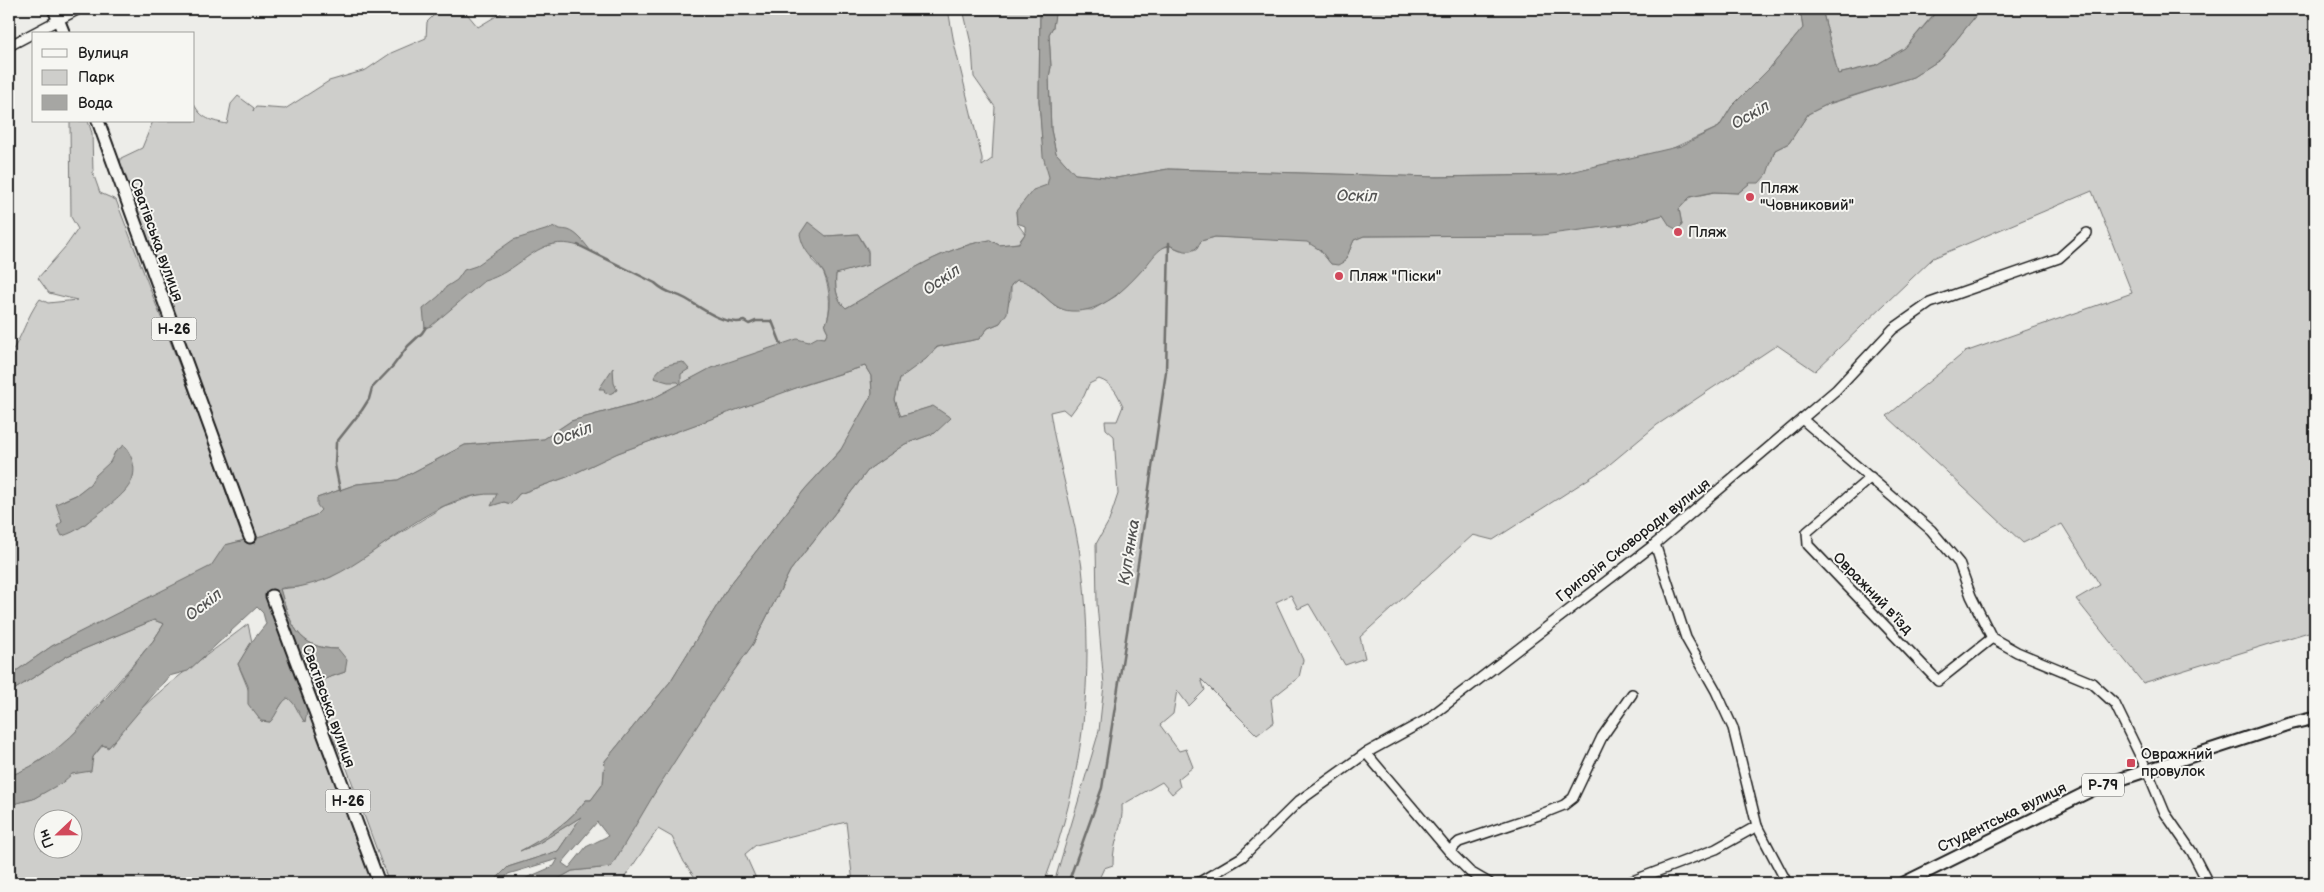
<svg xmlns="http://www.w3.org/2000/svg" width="2324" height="892" viewBox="0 0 2324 892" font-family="'Balsamiq Sans',sans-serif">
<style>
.green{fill:#cececb;stroke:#757574;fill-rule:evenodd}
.water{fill:#a6a6a3;stroke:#6f6f6d;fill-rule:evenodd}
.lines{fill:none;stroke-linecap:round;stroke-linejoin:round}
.stream{stroke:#6f6f6d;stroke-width:2.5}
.minor-casing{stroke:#1c1c1c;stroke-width:12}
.major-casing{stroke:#1c1c1c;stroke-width:15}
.minor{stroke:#f6f6f2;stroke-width:9}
.major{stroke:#f6f6f2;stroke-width:11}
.poi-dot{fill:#d1495b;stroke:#f6f6f2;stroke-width:2}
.labels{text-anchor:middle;stroke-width:4;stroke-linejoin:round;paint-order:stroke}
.shield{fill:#f6f6f2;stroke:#5d5d5c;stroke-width:1}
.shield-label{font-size:14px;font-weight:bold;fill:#1c1c1c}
.poi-label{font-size:15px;fill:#1c1c1c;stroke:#f6f6f2;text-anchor:start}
.street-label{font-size:15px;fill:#1c1c1c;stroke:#f6f6f2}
.water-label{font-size:16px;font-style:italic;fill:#535352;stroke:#f6f6f2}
</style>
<rect width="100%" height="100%" fill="#edede9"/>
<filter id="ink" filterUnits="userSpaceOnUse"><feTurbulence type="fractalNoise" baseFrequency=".02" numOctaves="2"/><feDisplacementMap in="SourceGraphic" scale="10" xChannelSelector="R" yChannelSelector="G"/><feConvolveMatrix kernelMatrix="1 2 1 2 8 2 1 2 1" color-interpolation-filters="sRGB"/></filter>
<g filter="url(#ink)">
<!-- green -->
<g class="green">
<path d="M440,9H463L478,27L508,9H948L954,43L982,158V166L992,159L995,107L974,77L972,48L963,9H1040L1039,101L1043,150L1048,171L1074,174L1056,153L1051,130L1049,77L1051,67L1049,34L1053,27L1055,9H1800L1803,28L1770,68L1732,106L1719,127L1671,149L1558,175L1427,177L1168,169L1116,178L1075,174L1016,211L1017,223L1025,234L1018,243L999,245L990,240C938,248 891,283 846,308C835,299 835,286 836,273L868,265V250L858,234L826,236L811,259C815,264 822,269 824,274C830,289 832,312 825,326L828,332L825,338L712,368L652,399L571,421L544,439L465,445L398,480L357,484L317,498L322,510L316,515L265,535L226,545L213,567L52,646L9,676V355C22,339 26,317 40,299L48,303L77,300L49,293L38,278L66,246L78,229L71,217L70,121H88L92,133L93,173L100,193L116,200L201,422L241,534L255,530H251L119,172L121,158L142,148L153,121H194V104C201,119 212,121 227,124L231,104L238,96L254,108L253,111L256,107L285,109L329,81L366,70L391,53L426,38L427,22ZM124,446L93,517L83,526L62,522L61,513L64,500L76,495L91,484L95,476L111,464L115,452Z"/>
<path d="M1822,9H1938L1905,48L1876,65L1838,74Z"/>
<path d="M1981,9H2315V630L2143,683L2076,599L2100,585L2062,524L2023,543L1887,416L1965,352L2132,293L2092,191L1933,258L1815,371L1777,345L1657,425L1604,469L1493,540L1473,535L1360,637L1365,658L1345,665L1309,604L1298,609L1291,595L1276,602L1303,660L1299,677L1271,699L1274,722L1257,735L1201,679L1205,690L1189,706L1177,690L1173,714L1160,725L1179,751L1186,749L1193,767L1178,779L1180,787L1172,794L1162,782L1122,805C1124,825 1112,843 1113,865L1104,868L1097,883H1054L1099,731L1104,685L1097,604L1096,544L1109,521L1118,494L1114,436L1106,429L1105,421H1117L1123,406C1117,393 1113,384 1099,379L1089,384L1084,396L1070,415L1063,409L1050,412C1058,464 1075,515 1082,568C1095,676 1083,781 1044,883H853L846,822L756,845L745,854L758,883H699L684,862L672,837L658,829L622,881L616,883H551L572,871L611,867L644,803L654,794L693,726L753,644L790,571L869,469L905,444L935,433L931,407L901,416L895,400L900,378L938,347L979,339L988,328L1000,323L1011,297V285L1017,280L1026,281L1058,308L1092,310L1116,296L1143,269L1157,248L1171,246L1180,250L1197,249L1201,241L1215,237L1309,241L1320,250L1331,264L1345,261L1354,240L1364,236L1535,235L1628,224L1663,215L1670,225H1682L1679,209L1690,197L1714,192L1738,193L1750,183L1772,158L1775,150L1789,143L1808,114L1826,105L1913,77L1941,59Z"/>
<path d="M865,366L871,376L872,394L843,447L805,489L729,586L670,682L605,761L603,784L591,800H586C572,819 548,836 527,848L539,843L582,816L558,851L508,867L492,883H389L346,766L320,710L313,683L345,672L338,649C297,649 290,623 280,589L298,587L331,577L444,506L483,493L498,494L492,505L504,502L511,504L519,494L567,477L615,454L789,390Z"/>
<path d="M154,620L164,624L153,641L66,743L26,770L9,776V693L67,656Z"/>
<path d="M248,624L252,642L238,664L261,721L270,722L287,696L297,705L304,722L308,709L372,883H9V805L33,799L72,774L90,770L93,757L103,745L108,748C139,700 202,660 248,624ZM42,820H72V850H42Z"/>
</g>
<!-- water -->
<g class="water">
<path d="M1040,9H1056L1053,27L1049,34L1051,67L1049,77L1051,130L1056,153L1075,174L1116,178L1168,169L1436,177L1558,175L1681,146L1719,127L1732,106L1770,68L1803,28L1800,9H1822L1838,74L1876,65L1905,48L1939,9H1981L1941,59L1913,77L1830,103L1808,114L1789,143L1775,150L1767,174L1759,183H1750L1738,193L1714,192L1690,197L1679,209L1682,225L1678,230L1670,226L1663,215L1628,224L1542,235L1364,236L1354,240L1345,261L1338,265L1331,264L1320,250L1307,242L1215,237L1201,241C1193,257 1183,251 1169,245C1157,249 1153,258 1144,268C1125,289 1102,313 1071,311C1048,310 1040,282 1017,280L1011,285L1007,313L1000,323L988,328L979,339L937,347L926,359L900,378L895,400L901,416L933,406L951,418L935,433L905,444L869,469L790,571L753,644L717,695L657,789L611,867L572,871L551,883H515L554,866L558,859L508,874L502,883H492L508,867L558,851L581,817L539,843L520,851C544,838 569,823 586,800H591L603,784L605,761L670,682L729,586L805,489L840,451L872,394L871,376L865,366L807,384L618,453L567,477L519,494L511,504L504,502L491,506L497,494C435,491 385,552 331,577C322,581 309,585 298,587C292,588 286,586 280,589C290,623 297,649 338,649L347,660L345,672L313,683L305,722C297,713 298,706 288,698C279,703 278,714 270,722L261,721L248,704V686L238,664L250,644L266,624L263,613L257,607L188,671L169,676L109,747L102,745L93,757L91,771L72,774L63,782L33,799L9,805V776C69,756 113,688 153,641L164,624L154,620L67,656L9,693V676L52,646L211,566L225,545L265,535L316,515L321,510L317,505V498L357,484L398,480L465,445L544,439L571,421L652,399L680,384L678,382H668L654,378C659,365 670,364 683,362L689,369L681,374V384L711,368L797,339L809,342L818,337L825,338L828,332L825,326C832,311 832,288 824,273C815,258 804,255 800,234L808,222L826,236L858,234L868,252V265L836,274C835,286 835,299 846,308C891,283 938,248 990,240L999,245L1019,243L1025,234V226L1017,223L1016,211L1033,190L1047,185L1049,177L1043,156L1039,101ZM597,822L608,836L586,847L569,868L562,863Z"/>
<path d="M555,227C561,230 563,229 568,230C578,233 585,244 591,251C539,226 528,269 484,281L431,326L425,328L423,309L439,296L446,287L457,280L464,270L476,266L513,240Z"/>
<path d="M613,368L614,383L617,390L610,394L605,393L604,389H599Z"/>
<path d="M124,445C148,478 124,494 98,514C86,523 77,532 62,536L57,526L62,522L56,504L76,495L90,484L95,476L110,462L115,452Z"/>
</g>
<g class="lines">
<!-- stream -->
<g class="stream">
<path d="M578,245L655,283C668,295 674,292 686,299C703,309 724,326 744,321L749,324L756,321H772L781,344"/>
<path d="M340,490L335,465L336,443L362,410L369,399L372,388L393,366L408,346L422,333L426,327"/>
<path d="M1068,883L1102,788L1139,557L1166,372L1169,243"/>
</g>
<!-- minor casing -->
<g class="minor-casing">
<g id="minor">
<path d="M9,46L79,9"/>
<path d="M1802,419L1931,530L1959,563L1971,596L1992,638L2017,652L2092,683L2115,704L2147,770L2165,813L2192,852L2208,883"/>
<path d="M1871,477L1807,532L1808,545L1938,681L1992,638"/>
<path d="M1655,544L1686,638L1716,691L1733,728L1757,826L1787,883"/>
<path d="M1366,753L1449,851L1470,872L1489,883"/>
<path d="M1449,851L1459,842L1539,815L1564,805L1573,798L1602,737L1632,694"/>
<path d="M1198,883L1242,857L1299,801L1366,753L1426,720L1655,544L1836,390L1893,329L1930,303L2059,258L2087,233"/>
<path d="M1627,883L1716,849L1757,826"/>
</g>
</g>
<!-- major casing -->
<g class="major-casing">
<g id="major">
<path d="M54,9L64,34"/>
<path d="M98,121L250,537"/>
<path d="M272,596L379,883"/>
<path d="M1904,883L2100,786L2289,724L2315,718"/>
</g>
</g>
<!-- minor -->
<use href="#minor" class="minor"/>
<!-- major -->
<use href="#major" class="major"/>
</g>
</g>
<!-- markers -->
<g class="poi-dot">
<circle cx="1750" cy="197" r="5"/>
<circle cx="1678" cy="232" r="5"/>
<circle cx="1339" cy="276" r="5"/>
<rect x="2126" y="758" width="10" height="10" rx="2.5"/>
</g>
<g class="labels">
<!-- shield labels -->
<g class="shield">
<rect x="151.5" y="317.5" width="45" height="23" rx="4"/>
<rect x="2082" y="773.5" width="42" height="23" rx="4"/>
<rect x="325.5" y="789.5" width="45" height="23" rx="4"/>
</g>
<g class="shield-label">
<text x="174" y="334">Н-26</text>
<text x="2103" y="790">Р-79</text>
<text x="348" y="806">Н-26</text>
</g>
<!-- poi labels -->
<g class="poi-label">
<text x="1760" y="193">Пляж<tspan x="1760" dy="17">"Човниковий"</tspan></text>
<text x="1688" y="237">Пляж</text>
<text x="1349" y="281">Пляж "Піски"</text>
<text x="2141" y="759">Овражний<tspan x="2141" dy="17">провулок</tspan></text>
</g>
<!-- street labels -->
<g class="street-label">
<text transform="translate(157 240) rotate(70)" y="5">Сватівська вулиця</text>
<text transform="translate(1633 540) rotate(-38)" y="5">Григорія Сковороди вулиця</text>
<text transform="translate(1873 593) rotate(46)" y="5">Овражний в'їзд</text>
<text transform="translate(329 706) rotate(70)" y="5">Сватівська вулиця</text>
<text transform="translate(2002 817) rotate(-26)" y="5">Студентська вулиця</text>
</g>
<!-- water labels -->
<g class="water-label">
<text transform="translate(1750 114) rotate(-30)" y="6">Оскіл</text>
<text transform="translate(1357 195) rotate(1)" y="6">Оскіл</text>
<text transform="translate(941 279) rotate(-34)" y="6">Оскіл</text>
<text transform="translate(572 433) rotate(-20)" y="6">Оскіл</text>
<text transform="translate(1128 552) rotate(-81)" y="6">Куп'янка</text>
<text transform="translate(203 604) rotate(-38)" y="6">Оскіл</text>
</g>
</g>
<!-- margin -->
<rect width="2324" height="892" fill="none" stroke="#f6f6f2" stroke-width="30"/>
<rect x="15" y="15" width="2294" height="862" fill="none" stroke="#1c1c1c" stroke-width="2" filter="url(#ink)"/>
<!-- legend -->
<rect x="32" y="32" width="162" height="90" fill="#f6f6f2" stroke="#9f9f9c"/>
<rect x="42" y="49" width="25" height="8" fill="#f6f6f2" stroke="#9f9f9c"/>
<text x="78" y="58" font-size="15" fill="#1c1c1c">Вулиця</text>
<rect x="42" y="70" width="25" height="15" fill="#cececb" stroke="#9f9f9c"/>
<text x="78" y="82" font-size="15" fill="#1c1c1c">Парк</text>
<rect x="42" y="95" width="25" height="15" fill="#a6a6a3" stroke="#9f9f9c"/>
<text x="78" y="108" font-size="15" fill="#1c1c1c">Вода</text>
<!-- north arrow -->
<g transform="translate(58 834) rotate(248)"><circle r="24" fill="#f6f6f2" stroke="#9f9f9c"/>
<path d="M0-4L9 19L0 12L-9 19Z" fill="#d1495b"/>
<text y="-8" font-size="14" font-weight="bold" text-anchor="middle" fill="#1c1c1c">Пн</text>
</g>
</svg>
